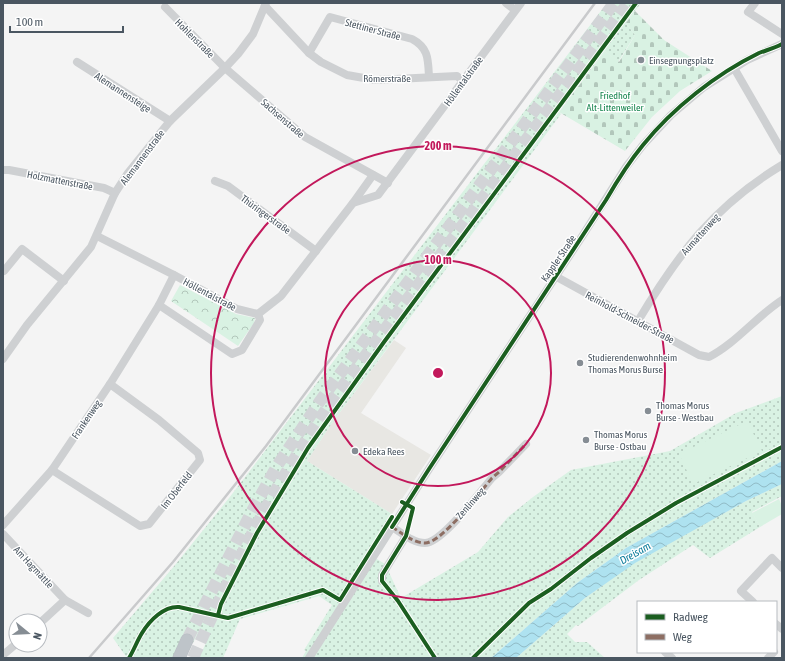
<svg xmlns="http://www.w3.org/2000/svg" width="785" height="661" viewBox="0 0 785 661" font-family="'Asap Condensed',sans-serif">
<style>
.commercial{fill:#e8e7e3}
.grass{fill:url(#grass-dots)}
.forest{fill:url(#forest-crowns)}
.cemetery{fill:url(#cemetery-stones)}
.pitch{fill:#d9f2e3}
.water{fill:url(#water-waves)}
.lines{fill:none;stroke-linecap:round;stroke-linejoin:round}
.highway-tunnel{stroke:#d2d4d7;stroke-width:12;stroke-dasharray:12 6;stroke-linecap:butt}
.highway-casing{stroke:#b9bec3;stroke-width:13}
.minor{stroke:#ced0d2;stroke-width:8}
.highway{stroke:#bec4c9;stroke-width:12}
.rail{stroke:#c9cacc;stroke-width:2.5}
.quiet{stroke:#8d6e63;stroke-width:3;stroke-dasharray:6 3;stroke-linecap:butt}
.cycleway-casing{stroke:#fff;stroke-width:6}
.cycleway{stroke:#1b5e20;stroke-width:4}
.ring{fill:none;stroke:#c2185b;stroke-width:2}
.poi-dot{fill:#868d94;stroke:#fff;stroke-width:1.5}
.labels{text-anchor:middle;stroke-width:3;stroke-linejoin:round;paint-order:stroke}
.street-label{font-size:10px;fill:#4a5661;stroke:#fff}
.poi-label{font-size:10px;fill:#4a5661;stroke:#fff;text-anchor:start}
.park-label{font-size:10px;fill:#17864f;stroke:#fff}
.water-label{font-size:11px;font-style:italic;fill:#0c7c9b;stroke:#fff}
.centre{fill:#c2185b;stroke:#fff;stroke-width:2}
.ring-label{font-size:12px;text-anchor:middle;font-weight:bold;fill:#c2185b;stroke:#fff;stroke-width:3;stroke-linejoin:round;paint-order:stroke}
</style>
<defs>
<pattern id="grass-dots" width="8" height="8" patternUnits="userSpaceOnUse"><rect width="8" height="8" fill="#d9f2e3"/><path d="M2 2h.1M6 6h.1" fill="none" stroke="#b2c7bb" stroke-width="1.8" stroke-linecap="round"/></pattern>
<pattern id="forest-crowns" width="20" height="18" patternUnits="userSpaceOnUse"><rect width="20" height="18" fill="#d9f2e3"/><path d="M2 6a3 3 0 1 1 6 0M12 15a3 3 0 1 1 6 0" fill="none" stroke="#b2c7bb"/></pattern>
<pattern id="cemetery-stones" width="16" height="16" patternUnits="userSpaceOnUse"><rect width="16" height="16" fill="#d9f2e3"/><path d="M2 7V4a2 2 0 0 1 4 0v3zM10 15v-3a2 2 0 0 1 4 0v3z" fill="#b2c7bb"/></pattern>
<pattern id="water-waves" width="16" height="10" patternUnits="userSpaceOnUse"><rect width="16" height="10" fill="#aee2f0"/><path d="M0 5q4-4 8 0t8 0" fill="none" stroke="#90bac6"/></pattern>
</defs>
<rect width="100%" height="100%" fill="#f4f4f4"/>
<!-- commercial -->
<path class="commercial" d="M394,340L406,348L361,413L431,455L392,514L307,461L332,423Z"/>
<!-- grass -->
<g class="grass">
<path d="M607,3H641L626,23L635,35L618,62L605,51L559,112L561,114L332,423L307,461L392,514L367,553L385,564L401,598L478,552L508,517L533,497L571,470L670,451L736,413L782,396V461L626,548L577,583L491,658H302L306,651L304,650L332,605L319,596L240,619L223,658H199L210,634L200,629L193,643L181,638L173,658H127L113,638L175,565L229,498Z"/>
<path d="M782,484V496L752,512L760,527L710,558L693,545L639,580L578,626L576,625L567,634L575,642H587L605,658H516L585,598L635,562L746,501Z"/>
</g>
<!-- forest -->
<path class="forest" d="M180,285L236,314L255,318L254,323L238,346L171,301Z"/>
<!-- cemetery -->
<path class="cemetery" d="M635,11L664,40L712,71L680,91L652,117L625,151L559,112L605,51L619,62L635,35L626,23Z"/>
<!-- pitch -->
<g class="pitch">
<path d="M747,421L762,451L693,484L679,454Z"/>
<path d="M779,499L782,506V514L760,527L752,513Z"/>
</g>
<!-- water -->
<path class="water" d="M782,461V484L746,501L635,563L585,598L516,658H491L577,583L626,548Z"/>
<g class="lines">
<!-- highway-tunnel -->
<g class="highway-tunnel">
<path d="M187,640L251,513L277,466L320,401L614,3"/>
<path d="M193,658C214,612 235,565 259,521C280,480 305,442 330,403L628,3"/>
</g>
<!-- highway casing -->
<g class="highway-casing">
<path id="highway" d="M179,658L187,640"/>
</g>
<!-- minor -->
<g class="minor">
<path d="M506,3L515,10"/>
<path d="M755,3L748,12L782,34"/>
<path d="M265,6L309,53L321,62L347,75L375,80L457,76L463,81"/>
<path d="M165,7L225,68L305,137L388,183"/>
<path d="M309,53L330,17L412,39C429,48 428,60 429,77"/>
<path d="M77,62L170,121"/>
<path d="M734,68L782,151"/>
<path d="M3,170H9L104,188L115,193"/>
<path d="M215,181L228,186L316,251"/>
<path d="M353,203L373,175"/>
<path d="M97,236L174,275L237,309L258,314L281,296L353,203L378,195L521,3"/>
<path d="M3,270L4,271L22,249L64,281"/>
<path d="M555,276L699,355L709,357C735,344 757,316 782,300"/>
<path d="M159,305L232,354L242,350L260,320L258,314"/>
<path d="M638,321C678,254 714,206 782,165"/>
<path d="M3,359L27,325L91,247L115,193L128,173L170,121L225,68L238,54L253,34L266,3"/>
<path d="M52,470L140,526L149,524L200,460L198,453L159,420L110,384"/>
<path d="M3,525L52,470L110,384L159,305L174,275"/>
<path d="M392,527C402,533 413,543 425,543C442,543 480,492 492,478L499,472L526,444"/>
<path d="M3,534L65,600L40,623"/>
<path d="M382,581V575L406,536"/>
<path d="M65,600L88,613"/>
<path d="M753,602L741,591L772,558L782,568"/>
<path d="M776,624L782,629"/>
<path d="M665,652L672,658"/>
<path d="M3,655L16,644"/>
<path d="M309,658L429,469L583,235L626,167L643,145L671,115L704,87L747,60L782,44"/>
<path d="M768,658L774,652"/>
</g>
<!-- highway -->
<use href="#highway" class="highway"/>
<!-- rail -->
<path class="rail" d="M89,658L173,562L266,446L595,3"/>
<!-- quiet -->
<path class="quiet" d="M392,527C402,533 413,543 425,543C442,543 480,492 492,478L499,472L526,444"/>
<!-- cycleway casing -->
<g class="cycleway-casing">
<g id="cycleway">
<path d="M402,502L413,508L406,536L382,575V581L398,601L435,658"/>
<path d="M392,527L429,469L606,200C617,181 629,162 643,145C673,108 716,74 759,53C767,50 775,48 782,44"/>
<path d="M218,615L221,604L257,533L308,448L384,342L636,3"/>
<path d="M129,658C134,650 137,641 142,633C150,620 164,606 179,607L228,618L323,590L340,600L392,517"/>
<path d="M473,658L529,603L551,589L591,558L627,533L676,503L782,447"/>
</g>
</g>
<!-- cycleway -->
<use href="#cycleway" class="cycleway"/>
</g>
<!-- distance rings -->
<g class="ring">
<circle cx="438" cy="373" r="113"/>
<circle cx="438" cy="373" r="227"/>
</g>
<!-- markers -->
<g class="poi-dot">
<circle cx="641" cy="60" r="4"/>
<circle cx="580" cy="363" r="4"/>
<circle cx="648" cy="411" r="4"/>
<circle cx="586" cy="440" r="4"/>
<circle cx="355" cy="451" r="4"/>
</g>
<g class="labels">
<!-- street labels -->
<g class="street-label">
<text transform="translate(373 29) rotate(15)" y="4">Stettiner Straße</text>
<text transform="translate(195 38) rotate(45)" y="4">Hohlenstraße</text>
<text x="387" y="82">Römerstraße</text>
<text transform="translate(463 81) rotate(-54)" y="4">Höllentalstraße</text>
<text transform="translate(123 92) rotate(33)" y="4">Alemannensteige</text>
<text transform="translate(283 118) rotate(41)" y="4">Sachsenstraße</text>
<text transform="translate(142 157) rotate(-53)" y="4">Alemannenstraße</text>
<text transform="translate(60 180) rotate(11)" y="4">Holzmattenstraße</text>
<text transform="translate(266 214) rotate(36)" y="4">Thüringerstraße</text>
<text transform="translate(700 234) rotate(-48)" y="4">Aumattenweg</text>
<text transform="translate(558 258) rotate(-56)" y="4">Kappler Straße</text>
<text transform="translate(210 294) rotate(28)" y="4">Höllentalstraße</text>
<text transform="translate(630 317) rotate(28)" y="4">Reinhold-Schneider-Straße</text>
<text transform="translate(86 419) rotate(-56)" y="4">Frankenweg</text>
<text transform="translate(176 490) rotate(-52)" y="4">Im Oberfeld</text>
<text transform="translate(470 503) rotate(-49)" y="4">Zenlinweg</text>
<text transform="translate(34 567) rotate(47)" y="4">Am Hagmättle</text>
</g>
<!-- poi labels -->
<g class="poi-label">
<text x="649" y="64">Einsegnungsplatz</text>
<text x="588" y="361">Studierendenwohnheim<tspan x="588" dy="12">Thomas Morus Burse</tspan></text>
<text x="656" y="409">Thomas Morus<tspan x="656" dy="12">Burse - Westbau</tspan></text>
<text x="594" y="438">Thomas Morus<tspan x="594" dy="12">Burse - Ostbau</tspan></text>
<text x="363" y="455">Edeka Rees</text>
</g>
<!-- park labels -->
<g class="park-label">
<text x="615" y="99">Friedhof<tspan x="615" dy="12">Alt-Littenweiler</tspan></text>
</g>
<!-- water labels -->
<g class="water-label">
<text transform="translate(635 553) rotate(-30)" y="4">Dreisam</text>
</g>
</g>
<circle cx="438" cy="373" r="6" class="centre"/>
<g class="ring-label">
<text x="438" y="150">200 m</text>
<text x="438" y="264">100 m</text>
</g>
<!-- border -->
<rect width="785" height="661" fill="none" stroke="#4a5661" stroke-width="8"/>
<!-- legend -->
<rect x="637" y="601" width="140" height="52" fill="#ffffff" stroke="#b7bbc0"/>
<rect x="645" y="614" width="20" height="6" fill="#1b5e20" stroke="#b7bbc0"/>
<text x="673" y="621" font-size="12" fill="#4a5661">Radweg</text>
<rect x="645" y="634" width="20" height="6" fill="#8d6e63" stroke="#b7bbc0"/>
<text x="673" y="641" font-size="12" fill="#4a5661">Weg</text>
<!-- north arrow -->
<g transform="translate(28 633) rotate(108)"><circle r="19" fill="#ffffff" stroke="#b7bbc0"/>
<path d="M0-3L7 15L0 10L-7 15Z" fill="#868d94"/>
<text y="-6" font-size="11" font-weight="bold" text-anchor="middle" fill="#4a5661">N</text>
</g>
<!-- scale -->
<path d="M10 26v6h113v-6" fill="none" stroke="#4a5661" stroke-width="2"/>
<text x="16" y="26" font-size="12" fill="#4a5661" stroke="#ffffff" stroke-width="3" paint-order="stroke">100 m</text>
</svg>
